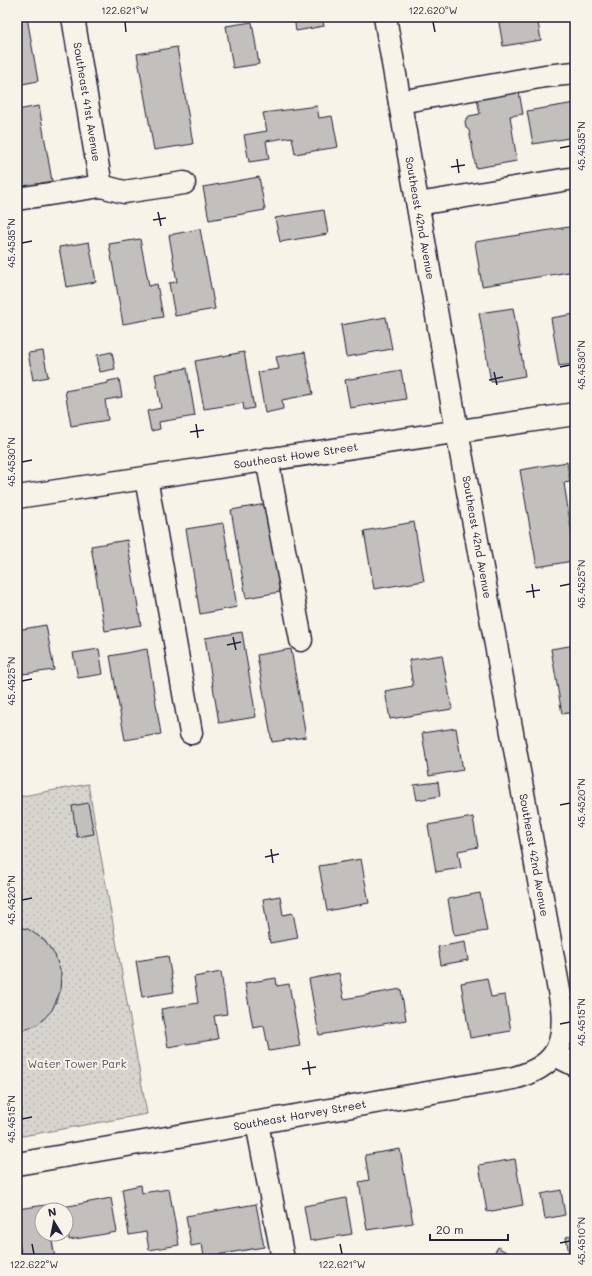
<svg xmlns="http://www.w3.org/2000/svg" width="592" height="1276" viewBox="0 0 592 1276" font-family="Mali,sans-serif">
<style>
.park{fill:url(#park-dots);stroke:#7d7c85}
.building{fill:#c2bfbd;stroke:#22223b}
.lines{fill:none;stroke-linecap:round;stroke-linejoin:round}
.minor-casing{stroke:#22223b;stroke-width:25}
.minor{stroke:#f7f3e8;stroke-width:22}
.ticks{fill:none;stroke:#22223b;stroke-width:1.5}
.labels{text-anchor:middle;stroke-width:4;stroke-linejoin:round;paint-order:stroke}
.street-label{font-size:11px;fill:#22223b;stroke:#f7f3e8}
.park-label{font-size:11px;fill:#504f60;stroke:#f7f3e8}
.neatline{fill:none;stroke:#22223b;stroke-width:1.5}
.ticks-label{font-size:10px;text-anchor:middle;fill:#22223b}
</style>
<defs>
<pattern id="park-dots" width="8" height="8" patternUnits="userSpaceOnUse"><rect width="8" height="8" fill="#d8d5cf"/><path d="M2 2h.1M6 6h.1" fill="none" stroke="#b9b7b3" stroke-width="1.8" stroke-linecap="round"/></pattern>
</defs>
<rect width="100%" height="100%" fill="#f7f3e8"/>
<filter id="ink" filterUnits="userSpaceOnUse"><feTurbulence type="fractalNoise" baseFrequency=".025" numOctaves="2"/><feDisplacementMap in="SourceGraphic" scale="8" xChannelSelector="R" yChannelSelector="G"/><feConvolveMatrix kernelMatrix="1 2 1 2 8 2 1 2 1" color-interpolation-filters="sRGB"/></filter>
<g filter="url(#ink)">
<!-- park -->
<path class="park" d="M88,784L147,1114L17,1137V797Z"/>
<!-- building -->
<g class="building">
<path d="M27,17L38,81L17,85V18Z"/>
<path d="M294,17H322L324,26L296,31Z"/>
<path d="M498,17H537L541,40L503,46Z"/>
<path d="M252,22L259,64L233,68L226,26Z"/>
<path d="M177,47L193,144L154,150L137,54Z"/>
<path d="M519,92L523,114L510,116L517,161L476,168L469,130L466,128L465,121L469,116L480,114L477,99Z"/>
<path d="M575,103V137L533,144L527,111Z"/>
<path d="M39,106L52,181L17,188V110Z"/>
<path d="M317,106L319,118L332,116L338,147L295,154L292,137L266,141L269,159L249,162L244,135L267,131L263,113Z"/>
<path d="M259,177L265,210L209,220L203,187Z"/>
<path d="M324,210L328,234L280,242L275,218Z"/>
<path d="M575,226V271L482,286L475,242Z"/>
<path d="M200,229L215,309L175,316L169,283L177,282L169,235Z"/>
<path d="M140,239L149,286L157,284L163,317L123,324L109,244Z"/>
<path d="M89,242L96,282L66,287L59,247Z"/>
<path d="M513,308L525,376L491,382L479,313Z"/>
<path d="M575,314V364L559,366L551,318Z"/>
<path d="M386,317L392,349L346,357L341,325Z"/>
<path d="M43,351L48,377L33,380L28,353Z"/>
<path d="M112,352L115,369L100,372L97,355Z"/>
<path d="M244,352L254,408L244,410L243,403L204,409L195,361Z"/>
<path d="M305,352L313,394L282,400L283,409L265,413L258,372L279,369L276,357Z"/>
<path d="M187,368L195,416L159,422L160,429L151,431L147,411L161,408L155,374Z"/>
<path d="M401,370L406,399L350,408L345,380Z"/>
<path d="M119,379L122,397L105,400L108,420L71,426L65,391L108,383V381Z"/>
<path d="M567,462L570,482L564,483L575,554L572,555L573,561L537,567L520,470Z"/>
<path d="M266,504L280,592L246,598L231,510Z"/>
<path d="M414,522L424,581L374,589L364,531Z"/>
<path d="M223,523L237,607L200,614L186,529Z"/>
<path d="M127,540L141,625L105,631L91,546Z"/>
<path d="M46,625L54,670L23,674L17,630Z"/>
<path d="M242,632L256,717L219,723L205,638Z"/>
<path d="M575,645V712L562,714L551,649Z"/>
<path d="M99,649L103,674L78,678L73,653Z"/>
<path d="M147,649L161,734L125,740L110,656Z"/>
<path d="M291,649L306,737L272,742L257,655Z"/>
<path d="M442,655L452,709L390,719L385,691L413,686L409,660Z"/>
<path d="M456,728L463,770L429,776L422,733Z"/>
<path d="M438,782L440,796L417,800L414,785Z"/>
<path d="M88,803L94,834L77,837L72,806Z"/>
<path d="M473,817L478,847L458,851L461,868L436,872L428,825Z"/>
<path d="M361,859L369,903L327,911L319,866Z"/>
<path d="M480,893L487,931L454,936L448,899Z"/>
<path d="M280,896L283,915L293,913L298,938L270,943L263,899Z"/>
<path d="M17,927L28,929L44,940L55,955L61,973L60,992L52,1010L39,1024L17,1033Z"/>
<path d="M465,942L468,960L441,965L438,947Z"/>
<path d="M168,956L174,992L142,997L136,961Z"/>
<path d="M221,972L227,1014L214,1016L218,1039L168,1047L161,1009L198,1003L194,977Z"/>
<path d="M339,973L344,999L401,989L406,1020L319,1035L309,979Z"/>
<path d="M276,978L277,986L289,984L300,1046L269,1051L264,1026L253,1028L245,983Z"/>
<path d="M487,978L491,997L505,995L511,1031L470,1038L461,983Z"/>
<path d="M400,1149L413,1223L367,1230L359,1182L369,1180L365,1155Z"/>
<path d="M515,1159L523,1205L487,1212L479,1165Z"/>
<path d="M141,1185L142,1193L169,1189L179,1245L149,1250L146,1232L129,1235L122,1189Z"/>
<path d="M561,1190L565,1215L545,1219L541,1194Z"/>
<path d="M111,1198L117,1232L69,1240L66,1210H63V1207Z"/>
<path d="M346,1198L352,1234L310,1241L304,1206Z"/>
<path d="M256,1204L264,1247L204,1257L202,1244L191,1246L186,1216Z"/>
<path d="M46,1205L47,1210H42V1234H51L55,1259H22L17,1229V1209Z"/>
<path d="M575,1235V1259H570L566,1237Z"/>
<path d="M498,1247L517,1259H491Z"/>
</g>
<g class="lines">
<!-- minor casing -->
<g class="minor-casing">
<g id="minor">
<path id="s1" d="M73,17L101,186"/>
<path d="M400,102L545,76L575,73"/>
<path d="M17,199L101,186L124,192L184,183"/>
<path d="M418,204L569,179"/>
<path d="M267,459L301,640"/>
<path d="M146,478L191,733"/>
<path id="s2" d="M17,497L575,414"/>
<path d="M555,1055L575,1065"/>
<path d="M257,1123L283,1259"/>
<path id="s3" d="M17,1164L514,1078C554,1067 566,1048 562,1007L457,431L385,17"/>
</g>
</g>
<!-- minor -->
<use href="#minor" class="minor"/>
</g>
</g>
<!-- ticks -->
<path class="ticks" d="M125,22L126,32M433,22L435,32M560,148L570,146M457,159L459,173M451,167L465,165M158,212L161,226M153,220L166,218M22,243L32,241M560,367L570,365M494,372L497,385M489,380L503,377M196,424L198,438M190,432L204,430M22,462L32,460M532,584L534,598M560,586L570,584M526,592L540,590M233,637L236,650M227,645L241,642M22,681L32,679M560,805L570,803M271,849L273,863M265,857L279,854M22,900L32,898M560,1024L570,1022M308,1061L310,1075M302,1069L316,1067M22,1119L32,1117M560,1243L570,1241M32,1244L34,1254M340,1244L342,1254"/>
<g class="labels">
<!-- street labels -->
<g class="street-label">
<text dy="4" stroke="none"><textPath href="#s1" startOffset="86">Southeast 41st Avenue</textPath></text>
<text transform="translate(420 218) rotate(80)" y="4">Southeast 42nd Avenue</text>
<text dy="4" stroke="none"><textPath href="#s2" startOffset="282">Southeast Howe Street</textPath></text>
<text transform="translate(477 537) rotate(80)" y="4">Southeast 42nd Avenue</text>
<text transform="translate(534 855) rotate(80)" y="4">Southeast 42nd Avenue</text>
<text dy="4" stroke="none"><textPath href="#s3" startOffset="287">Southeast Harvey Street</textPath></text>
</g>
<!-- park labels -->
<g class="park-label">
<text x="77" y="1068">Water Tower Park</text>
</g>
</g>
<!-- margin -->
<rect width="592" height="1276" fill="none" stroke="#f7f3e8" stroke-width="44"/>
<!-- north arrow -->
<g transform="translate(54 1222) rotate(350)"><circle r="19" fill="#f7f3e8" stroke="#a29fa3"/>
<path d="M0-3L7 15L0 10L-7 15Z" fill="#22223b"/>
<text y="-6" font-size="11" font-weight="bold" text-anchor="middle" fill="#22223b">N</text>
</g>
<!-- scale -->
<path d="M430 1234v6h78v-6" fill="none" stroke="#22223b" stroke-width="2"/>
<text x="436" y="1234" font-size="12" fill="#22223b" stroke="#f7f3e8" stroke-width="3" paint-order="stroke">20 m</text>
<rect x="22" y="22" width="548" height="1232" class="neatline"/>
<g class="ticks-label">
<text x="125" y="14">122.621°W</text>
<text x="433" y="14">122.620°W</text>
<text transform="translate(581 146) rotate(-90)" y="4">45.4535°N</text>
<text transform="translate(11 243) rotate(-90)" y="4">45.4535°N</text>
<text transform="translate(581 365) rotate(-90)" y="4">45.4530°N</text>
<text transform="translate(11 462) rotate(-90)" y="4">45.4530°N</text>
<text transform="translate(581 584) rotate(-90)" y="4">45.4525°N</text>
<text transform="translate(11 681) rotate(-90)" y="4">45.4525°N</text>
<text transform="translate(581 803) rotate(-90)" y="4">45.4520°N</text>
<text transform="translate(11 900) rotate(-90)" y="4">45.4520°N</text>
<text transform="translate(581 1022) rotate(-90)" y="4">45.4515°N</text>
<text transform="translate(11 1119) rotate(-90)" y="4">45.4515°N</text>
<text transform="translate(581 1241) rotate(-90)" y="4">45.4510°N</text>
<text x="34" y="1268">122.622°W</text>
<text x="342" y="1268">122.621°W</text>
</g>
</svg>
